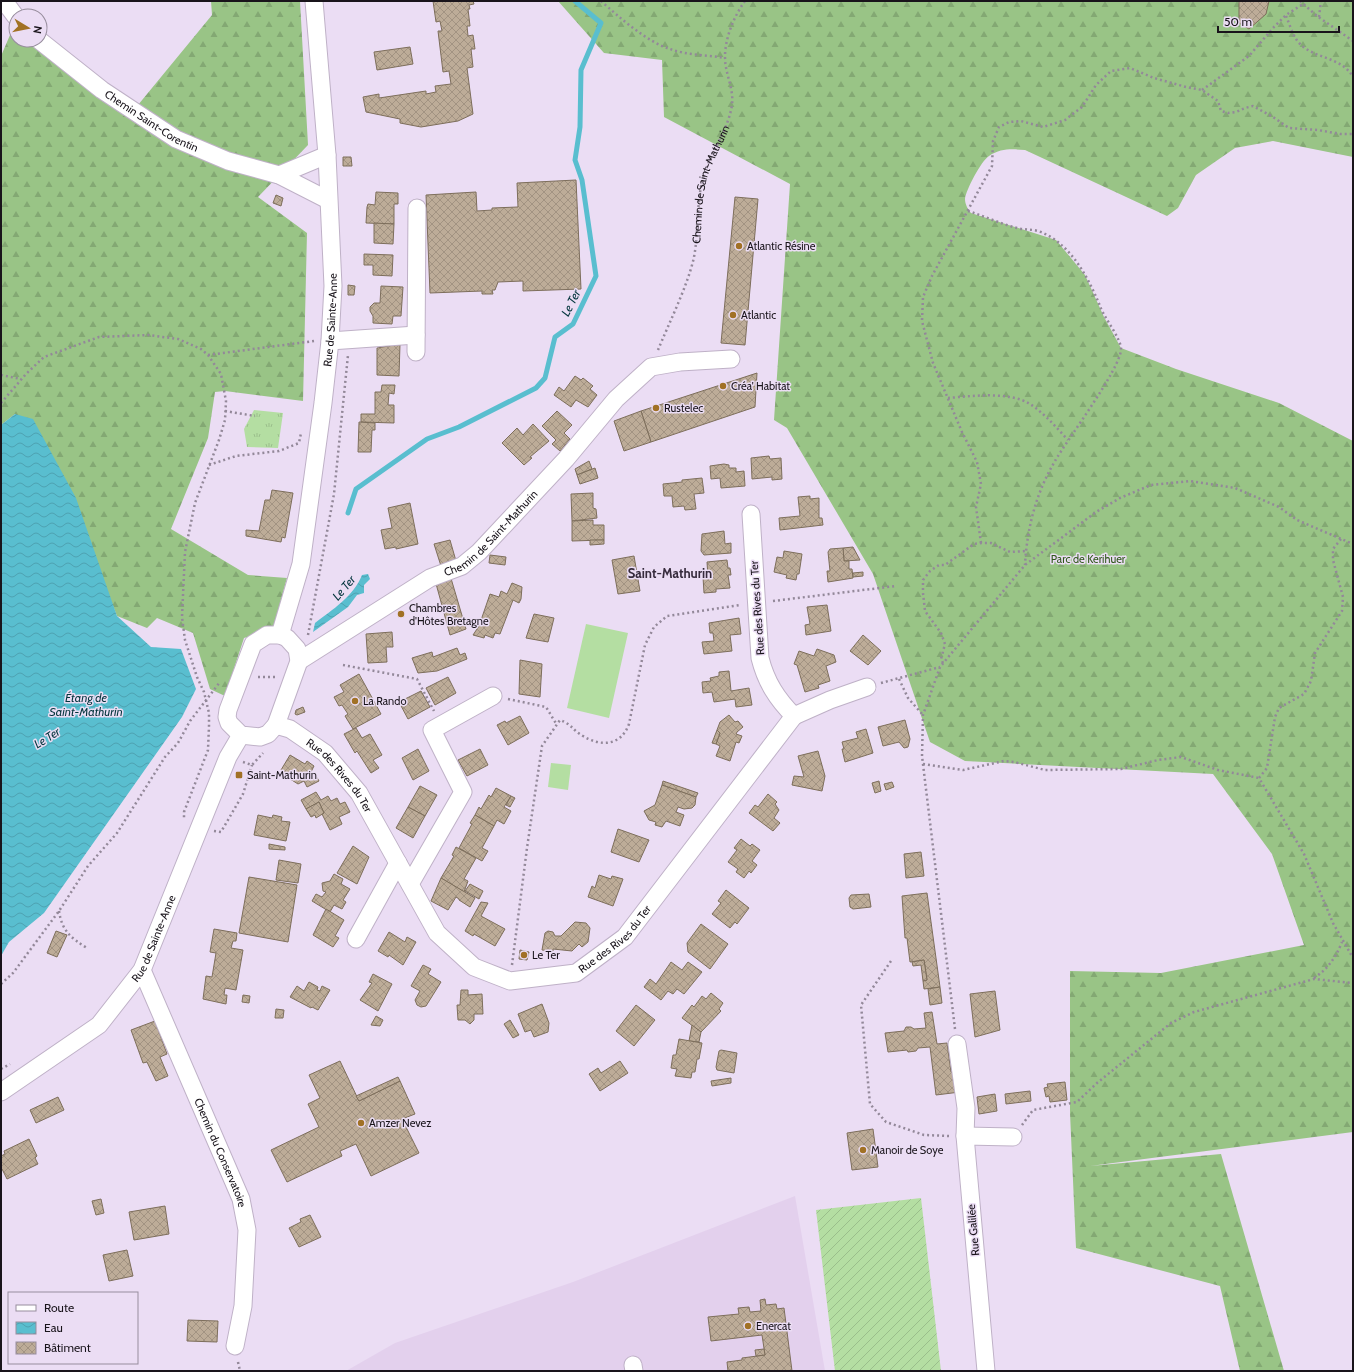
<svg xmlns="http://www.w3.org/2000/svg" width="1354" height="1372" viewBox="0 0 1354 1372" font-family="Cabin,sans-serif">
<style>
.built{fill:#e3d0ed}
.grass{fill:url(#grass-tufts)}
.forest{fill:url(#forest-firs)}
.garden{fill:url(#garden-furrows)}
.pitch{fill:#b4dea2}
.water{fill:url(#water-waves)}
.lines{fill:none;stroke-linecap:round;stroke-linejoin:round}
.stream{stroke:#59becf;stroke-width:5}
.building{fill:url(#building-cross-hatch);stroke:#7d6e5b}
.minor-casing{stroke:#bfb1c7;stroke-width:19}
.path{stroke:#938899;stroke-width:2.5;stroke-dasharray:2 3;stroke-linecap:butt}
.minor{stroke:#fff;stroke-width:17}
.poi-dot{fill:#a17125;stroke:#ebddf4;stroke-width:1.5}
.labels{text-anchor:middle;stroke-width:3;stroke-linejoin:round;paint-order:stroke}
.street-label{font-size:11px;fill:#19141b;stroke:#ebddf4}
.poi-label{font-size:11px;fill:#19141b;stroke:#ebddf4;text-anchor:start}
.park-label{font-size:11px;fill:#2e5719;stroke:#ebddf4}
.water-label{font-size:12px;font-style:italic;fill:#03353d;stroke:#ebddf4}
.quarter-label{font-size:13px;font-weight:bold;fill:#362b3c;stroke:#ebddf4}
</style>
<defs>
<pattern id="grass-tufts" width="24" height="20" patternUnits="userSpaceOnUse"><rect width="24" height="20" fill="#b4dea2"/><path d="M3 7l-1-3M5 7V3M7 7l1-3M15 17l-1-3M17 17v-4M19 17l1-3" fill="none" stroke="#9abe8b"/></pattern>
<pattern id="forest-firs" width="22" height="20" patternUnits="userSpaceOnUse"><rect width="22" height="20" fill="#99c486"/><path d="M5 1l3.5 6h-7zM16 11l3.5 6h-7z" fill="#83a873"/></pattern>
<pattern id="garden-furrows" width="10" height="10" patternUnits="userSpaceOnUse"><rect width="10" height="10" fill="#b4dea2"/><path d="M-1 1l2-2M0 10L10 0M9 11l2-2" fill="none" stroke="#9abe8b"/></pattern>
<pattern id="water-waves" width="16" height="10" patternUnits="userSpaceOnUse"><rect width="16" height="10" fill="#59becf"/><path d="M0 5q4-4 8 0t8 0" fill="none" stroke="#4da2b1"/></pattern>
<pattern id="building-cross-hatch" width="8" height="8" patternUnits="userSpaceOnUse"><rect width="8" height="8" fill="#bdac98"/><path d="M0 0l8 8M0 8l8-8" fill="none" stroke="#a29382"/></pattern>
</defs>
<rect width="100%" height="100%" fill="#ebddf4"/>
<!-- built -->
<path class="built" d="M795,1196L825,1371H346L395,1343L573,1282Z"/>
<!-- grass -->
<path class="grass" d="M254,410L283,413L278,448L247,447L244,429Z"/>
<!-- forest -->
<g class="forest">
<path d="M211,1H300L308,145L258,197L307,233L303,401L225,391L215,392L208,438L171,529L248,575L287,578L273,629L244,638L225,696L210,689L193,633L157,618L147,628L117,616L103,580L15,414L1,425V56L13,28L16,30V40H32L138,105L212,15Z"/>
<path d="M558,1H1353V157L1273,141L1235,148L1196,175L1178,208L1167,216L1025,150C1012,149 1001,148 989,156C981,161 966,190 965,199C965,204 968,210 971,213L1056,240L1085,275L1104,317L1121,348L1176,369L1279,403L1353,441V1132L1090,1166L1221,1154L1284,1371H1240L1220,1286L1076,1248L1070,1113V971L1161,973L1304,945L1272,854L1213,774L965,761L930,742L873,574L787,428L774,420L790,184L664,117L662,60L604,53Z"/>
</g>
<!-- garden -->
<path class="garden" d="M921,1198L941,1371H835L816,1210Z"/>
<!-- pitch -->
<g class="pitch">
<path d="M586,624L628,633L609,718L567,708Z"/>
<path d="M551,763L571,765L568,790L548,787Z"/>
</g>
<!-- water -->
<g class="water">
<path d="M15,414L33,419L76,498L117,616L151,647L181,649L196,689L182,717L44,913L9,942L1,956V425Z"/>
<path d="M368,574L370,579L364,585V593L357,595L348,607L313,632L315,623C332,610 354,596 362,575Z"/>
</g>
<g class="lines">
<!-- stream -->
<path class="stream" d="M348,513L356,489L427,439L459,427L536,388L545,378L555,337L573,324L596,276L582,180L575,160L580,127L581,70L601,23L575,1"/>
</g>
<!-- building -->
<g class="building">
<path d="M433,1H473L474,4L469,5L470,9H468L470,26H467L468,36L473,35L475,49H471L473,67L467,68L473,114L458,121L421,127L400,123V119L366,112L363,97L379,94V98L426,91V94L436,92L435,86L451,84L449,71L443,72L438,31H442L440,21L436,22Z"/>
<path d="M1239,1H1269L1266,14L1249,29L1239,23Z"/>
<path d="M410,47L413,64L377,70L374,52Z"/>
<path d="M343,157H351L352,166H343Z"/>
<path d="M576,180L581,289L523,291V281L498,282L495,290H492L493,294H482V291L430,293L426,195L476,192L477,211L492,210V208L518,207L517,183Z"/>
<path d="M376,192L398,193V204H394V224L366,223L367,207L368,204L375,205Z"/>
<path d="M276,195L283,198L281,206L273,203Z"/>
<path d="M735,197L758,199L745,345L721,343Z"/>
<path d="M374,223L394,224L393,244L374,243Z"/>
<path d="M364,254L393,255L392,276L373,275V265H364Z"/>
<path d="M348,285L355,286L354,295H348Z"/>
<path d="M381,286L403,287L401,316H393L392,324L373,323V316L370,311V307L374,303H380Z"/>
<path d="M400,344L399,376L377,375V348Z"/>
<path d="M757,373L755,407L651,442L641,411Z"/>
<path d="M575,376L581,380L583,378L593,386L590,389L597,395L588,407L576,400L571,407L554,395L559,387L564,391Z"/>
<path d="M382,385H395L394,394L389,393L388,405H394V423L361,422V414H375V392H381Z"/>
<path d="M557,411L572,425L564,433L570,439L560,451L552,444L556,440L542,426Z"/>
<path d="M641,411L651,442L624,451L614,421Z"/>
<path d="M359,422L375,423V430H372L371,452H358Z"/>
<path d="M533,424L549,441L530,457L532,458L524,465L502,443L517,428L523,435Z"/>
<path d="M769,456L770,459L781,458L782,479L772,480V477L752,479L751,458Z"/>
<path d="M589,461L592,469L577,475L575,469Z"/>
<path d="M724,464L729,465V468H736V472L744,471L745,486L721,488L720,478L711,479L710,466Z"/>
<path d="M595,468L598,478L580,484L577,475Z"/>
<path d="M702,478L704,493L694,494L696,509L685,510L684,506L673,507L672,496H664L663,484L682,482V480Z"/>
<path d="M272,490L293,493L285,538L282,537L281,542L246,536V530L259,531L265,500H270Z"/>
<path d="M593,493V508L596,509L597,518L572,521L571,494Z"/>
<path d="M810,496V499L819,498V518H822L823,525L780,530L779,518L800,516L798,497Z"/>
<path d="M410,503L418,544L396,549V547L385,549L381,530L392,528L388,508Z"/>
<path d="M593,520V525H604V540L572,541V521Z"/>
<path d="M724,531L725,544L731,543V553L704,555L701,551L702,534Z"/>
<path d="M450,540L456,561L441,566L434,544Z"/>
<path d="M590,540H604V544L590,545Z"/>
<path d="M853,547L860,560L844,561L843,548Z"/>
<path d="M843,548L844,561H849V569H852L853,578L828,582L827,571H830L828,552L830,549Z"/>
<path d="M784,551L802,554L799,574H797L796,580L786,578L787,575L774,572L777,557L783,558Z"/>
<path d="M490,555L506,557L505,565L489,563Z"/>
<path d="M634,556L640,591L618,594L612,560Z"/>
<path d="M727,560L728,568H730L731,575H728L730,588L716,589V592L704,593L703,577H708L707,562Z"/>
<path d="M863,572V576L853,577V573Z"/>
<path d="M450,575L466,629L450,635L435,580Z"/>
<path d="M512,583L522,587L521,599L519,603L513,600L500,634L495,633L493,638L485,635L484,638L473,635L479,626L490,594L499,597L501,591L507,594Z"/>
<path d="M827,605L831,631L806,635L805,625L810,624L807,607Z"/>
<path d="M534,614L554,618L548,642L526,638Z"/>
<path d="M739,618L741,634L730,635L732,651L704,654L702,642L714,641L713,633H710L709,623Z"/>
<path d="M392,632L393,647H386L387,662L368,663L366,634Z"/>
<path d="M863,635L881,651L868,665L850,651Z"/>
<path d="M457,648L460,655L465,653L467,659L437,671L418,673L412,658L432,652L433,657Z"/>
<path d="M817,649L834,655L836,662L826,666L830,681L818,685L819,688L805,692L797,665L794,664L799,651L814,656Z"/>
<path d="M520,660L542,664L540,697L519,694Z"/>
<path d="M729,671L731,691L749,688L752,705L736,707L735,699L714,702L712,692L703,693L702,682L711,681L710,678L719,676V672Z"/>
<path d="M359,674L381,714L353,729L345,716L348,714L342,705L339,706L334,697L344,692L340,685Z"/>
<path d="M448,677L456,693L435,705L426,688Z"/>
<path d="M421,691L430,707L408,719L399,702Z"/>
<path d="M303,707L305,712L297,715L295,714L296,710Z"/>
<path d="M729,715L735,722L738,721L743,727L737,732L736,734L742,736L739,743L736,742L730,761L716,756L720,746L716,744L720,733L717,730L720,722Z"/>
<path d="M520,716L529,733L508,745L497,725L505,721L506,723Z"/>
<path d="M905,720L910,739L908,747L904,748L899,742L883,746L878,727Z"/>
<path d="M356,728L362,738L370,734L382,755L373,760L379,768L371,773L357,751L355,753L344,734Z"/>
<path d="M866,729L873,753L845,762L842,749H844L842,742L858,738L856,732Z"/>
<path d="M717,730L720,733L716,744L712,743Z"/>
<path d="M418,749L429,771L413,780L402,758Z"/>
<path d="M480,749L488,765L467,776L458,760Z"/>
<path d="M818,751L825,776L822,791L792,785L794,776L804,777L798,756Z"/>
<path d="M290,755L305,764L307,761L314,766L310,774L312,775L315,774L319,781L307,787L304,781L298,784L287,777L289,774L281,770Z"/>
<path d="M663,781L698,793L696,797L662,785Z"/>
<path d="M879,781L881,791L875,793L872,783Z"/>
<path d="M892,782L894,787L886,790L884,784Z"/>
<path d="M662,785L696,797L695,805L692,808L684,809L678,807L676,812L684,815L680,826L666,821L662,827L655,825L656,822L649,820L644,811L655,805Z"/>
<path d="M420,786L437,795L425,816L408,807Z"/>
<path d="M496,788L511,796L504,807L511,811L504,824L497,820L494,826L475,815L479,807L481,809L489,795L491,797Z"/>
<path d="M316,792L321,800L328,796L331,801L337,798L340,804L345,802L350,812L339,817L342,824L330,830L322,814L324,813L319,802L306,809L301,800Z"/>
<path d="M768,794L777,802L775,804L779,810L774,818L780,823L773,831L749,813L755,805L758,807Z"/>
<path d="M511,796L515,798L510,807L506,805Z"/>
<path d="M319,802L324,813L316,818L315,815L311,817L306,809Z"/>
<path d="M408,807L425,816L413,838L396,828Z"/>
<path d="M258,815L272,818L273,815L282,817L281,821L290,822L286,841L254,835Z"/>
<path d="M475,815L494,826L482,848L488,851L482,861L459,848L472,824L470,823Z"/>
<path d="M618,829L649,840L639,862L611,852Z"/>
<path d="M741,839L750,846L752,844L760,850L752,861L757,865L751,873L749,871L744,878L736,872L738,869L728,862L737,850L734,848Z"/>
<path d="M269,844L285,847V850L269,849Z"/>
<path d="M353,846L369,857L357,884L337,873Z"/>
<path d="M456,847L476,858L464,879L468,881L464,892L441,878L454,856L452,855Z"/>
<path d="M921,852L924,876L906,878L904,854Z"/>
<path d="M279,860L301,864L298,883L276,880Z"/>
<path d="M334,874L343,879L341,884L350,889L343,900L346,902L342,909L334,905L330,912L312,901L316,894L322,897L326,892L323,891L322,883L330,881Z"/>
<path d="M599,875L611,879L612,876L623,879L613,906L588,897L592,886L595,888Z"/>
<path d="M249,877L297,885L288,942L239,933Z"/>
<path d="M441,878L475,898L470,907L459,900V899L456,897L448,910L431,901Z"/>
<path d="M470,884L483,891L479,899L465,891Z"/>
<path d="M726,890L749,908L737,924L735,922L730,928L712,914L721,903L718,901Z"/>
<path d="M927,893L940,987L924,989L923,981L927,980L924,960L910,962L907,938H905L902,896Z"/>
<path d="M869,894L871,907L853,909L850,907L849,898L851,895Z"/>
<path d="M481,902L488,903L481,916L505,929L495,946L474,934L473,936L465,931Z"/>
<path d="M326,909L344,920L335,936L339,938L333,947L313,935Z"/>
<path d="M575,922L586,923L590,928L588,942L582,947L579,944L572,951L553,949V951L542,950L545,933L548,931L553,932L555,936H561Z"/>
<path d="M701,924L728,944L710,969L688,952L687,943Z"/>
<path d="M214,929L237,933L236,941H233L231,948L243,950L236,990L225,988L224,995H227L226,1004L203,999L206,976L212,977L216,953L210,952Z"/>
<path d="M56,931L67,935L57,957L47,953Z"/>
<path d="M389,932L405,942L407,937L416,942L403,965L389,955L388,957L378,951Z"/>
<path d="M520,950L529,952L527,960L519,959Z"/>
<path d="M924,960L927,980L923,981L921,965L913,966L912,962Z"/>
<path d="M671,962L682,970L688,962L702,972L684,994L677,989L673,994L668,991L661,1000L644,987L650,979L656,984Z"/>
<path d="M423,965L431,969L428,974L441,982L426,1006L421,1007L417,1005L415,1000L420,991L411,986Z"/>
<path d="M373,974L392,984L378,1011L360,1000L372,983L369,982Z"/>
<path d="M309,982L318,987L317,990L320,991L322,986L330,990L318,1010L312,1007L311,1008L290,997L297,986L304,991Z"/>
<path d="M940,987L942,1003L930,1005L928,989Z"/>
<path d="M461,990H468V995L482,994L483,1014H474V1020L470,1024L465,1020H458L457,1005H460Z"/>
<path d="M995,991L1000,1030L975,1037L970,994Z"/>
<path d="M711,993L723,1003L719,1009L721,1011L701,1032L682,1018L692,1005L694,1007L702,996L706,999Z"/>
<path d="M243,995L250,996L249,1003L242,1002Z"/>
<path d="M542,1004L549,1023L548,1032L534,1037L531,1030L525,1032L518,1014Z"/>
<path d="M636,1005L655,1020L634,1046L616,1031Z"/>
<path d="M276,1009L284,1010L283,1018H275Z"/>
<path d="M932,1012L937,1044L947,1043L951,1072H957L960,1092L936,1095L930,1047L918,1048L916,1051L908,1052L907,1050L888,1052L885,1033L904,1031L906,1027H911L914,1029L926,1028L924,1013Z"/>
<path d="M376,1016L383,1020L380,1026L371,1025Z"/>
<path d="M510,1020L519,1035L513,1038L504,1024Z"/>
<path d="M155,1021L167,1054L160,1057L168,1076L156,1081L147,1062L143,1063L131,1030Z"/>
<path d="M692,1025L701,1032L699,1042L689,1041Z"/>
<path d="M679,1039L702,1043L699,1059H697L695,1072H692L691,1078L675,1076L677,1069L671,1068L673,1055H676Z"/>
<path d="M721,1050L737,1053L734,1073L717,1070L716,1067L719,1051Z"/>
<path d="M340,1061L359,1101L400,1081L415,1114L402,1119L419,1153L371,1176L356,1144L340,1151L342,1156L287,1182L271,1150L319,1127L308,1104L320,1098L309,1075Z"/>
<path d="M620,1061L628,1073L600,1091L589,1074L598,1068L601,1073Z"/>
<path d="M398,1077L400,1081L359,1101L356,1096Z"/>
<path d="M731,1078V1083L712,1086L711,1081Z"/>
<path d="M1065,1082L1067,1100L1050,1102L1049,1096L1046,1097L1044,1088L1048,1087L1047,1084Z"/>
<path d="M1030,1091L1031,1101L1006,1104L1005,1094Z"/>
<path d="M995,1094L997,1111L979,1114L977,1097Z"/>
<path d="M58,1097L64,1110L36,1123L30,1110Z"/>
<path d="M873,1129L878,1167L852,1170L847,1133Z"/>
<path d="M29,1139L37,1156L35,1158L38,1164L7,1179L2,1169L1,1170V1156L5,1154L4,1151Z"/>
<path d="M101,1199L104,1213L96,1215L92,1201Z"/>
<path d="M165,1206L169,1234L134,1240L129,1212Z"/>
<path d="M310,1215L321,1237L299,1247L289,1228L301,1222L300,1219Z"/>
<path d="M127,1250L133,1276L109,1281L103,1255Z"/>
<path d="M765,1299L766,1305L776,1304L777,1309L784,1308L792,1371H728L727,1362L742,1360V1358L765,1355L762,1335L711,1341L708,1317L739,1314L738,1308L749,1307L750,1312L761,1311L760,1300Z"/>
<path d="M188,1320L218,1321L217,1342L187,1341Z"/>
<path d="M764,1349L765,1355L756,1356L755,1350Z"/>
</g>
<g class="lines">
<!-- minor casing -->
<g class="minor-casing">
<g id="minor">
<path d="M4,1L16,17"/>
<path id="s2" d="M39,40L102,90L176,139L228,161L279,175L328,200"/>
<path d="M279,175L327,155"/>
<path d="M330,341L416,335"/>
<path d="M416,352L417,208"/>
<path d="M267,635H280L287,638L297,649L299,661L276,725L268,734L260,737L241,735L229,723L227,717L228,710L253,644Z"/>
<path id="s3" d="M280,635L301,564L323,403L330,341L333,286L327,155L314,1"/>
<path id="s4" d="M299,661L430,578L462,566L479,552L566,459L616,399L651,367L680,362L731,359"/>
<path d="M794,716L830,700L867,687"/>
<path id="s5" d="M276,725L290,729L325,753L359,793L437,933L474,967L510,981L576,973L625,937L794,716C777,699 766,682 760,658L751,514"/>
<path d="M410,884L463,792L432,730L493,696"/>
<path d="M356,939L398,863"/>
<path id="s6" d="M142,970L241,1199L247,1230L243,1306L235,1346"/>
<path d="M957,1044L966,1108L965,1136"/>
<path id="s7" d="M1,1092L99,1025L142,970L228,757L241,735"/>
<path d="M633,1365L634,1371"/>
<path d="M986,1371L965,1136L1013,1137"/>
</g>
</g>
<!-- path -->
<g class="path">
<path d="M601,1C619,17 647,42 670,49C686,55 707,55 725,58"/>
<path d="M1300,1L1317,16L1353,41"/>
<path d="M1286,16C1290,25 1293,37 1300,44C1315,59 1342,57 1353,77"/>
<path d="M1319,17L1321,1"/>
<path d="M1202,90L1249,56L1273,28L1286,15L1303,4"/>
<path d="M968,211C984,216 1001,224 1017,228C1024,230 1031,229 1038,231C1070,242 1088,277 1100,306C1104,318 1121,338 1121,349C1121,368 1067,440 1055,461C1036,493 1027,528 1025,565"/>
<path id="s1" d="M658,350C669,323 688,285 694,257C699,231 696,204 703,178C710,153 728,131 732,105C734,88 725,74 725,57C725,38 734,16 745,1"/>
<path d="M208,355L314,341"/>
<path d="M1,375L21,379"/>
<path d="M948,398C972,396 1009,391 1030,404C1045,414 1056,427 1068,440"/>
<path d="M1,403L26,374L44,357L99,337L148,335L178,339L201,349L208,355L221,374L226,401L225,420L219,440L195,503L185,552L182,617L185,640L197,677L204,692L209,713V726L208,750L184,812V820"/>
<path d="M225,411L255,416"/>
<path d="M209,465L236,456L279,451L299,443L301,433"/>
<path d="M1341,539L1333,549V560L1343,597L1342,611L1315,653L1311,681L1304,694L1279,708L1275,717L1267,768L1259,778L1304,854L1333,923L1353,958"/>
<path d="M981,543L976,507L981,484L977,462L962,432L933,363L922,321L923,297L932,276L992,166L993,141L999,127L1009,122L1021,121L1043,127L1065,120L1082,107L1096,85L1111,71L1130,68L1154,78L1186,87L1202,90L1218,101L1221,111L1228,113L1236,112L1245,108L1253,106L1273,117L1289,128L1318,130L1340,134H1353"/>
<path d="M773,601L896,586"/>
<path d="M308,635L334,494L348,355"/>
<path d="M943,663L941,659L945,644L941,633L925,611L923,593V580L930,571L939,565H945L974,544L981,543H991L1010,552L1026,551"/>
<path d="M343,665L417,679L434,711"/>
<path d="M258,677H276"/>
<path d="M899,679L908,698L923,715"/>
<path d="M881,683L940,667"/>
<path d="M508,699L546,707L557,725"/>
<path d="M243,762L252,765L263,753"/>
<path d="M923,764L963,770L1004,761L1014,762L1045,770L1121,769L1158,760L1181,757L1218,770L1259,778"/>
<path d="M214,831L221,832L243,794L252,765"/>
<path d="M59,911C62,931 71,938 87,948"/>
<path d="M891,961L861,1005L870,1104L886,1122L924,1135L949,1136"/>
<path d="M512,965L527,848L542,746L560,720C573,725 572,730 583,736C601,747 621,746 629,724L645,645L654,627L667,616L740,605"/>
<path d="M1314,978C1328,969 1336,957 1342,942"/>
<path d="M1,984L13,973L59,911L88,866L117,833L165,757L178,743L190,721L220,682"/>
<path d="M955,1029L922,756L923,715L940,667L1025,565L1096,512L1120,498L1151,485L1190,481L1235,488L1279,507L1297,520L1353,544"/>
<path d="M1,1069L10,1064"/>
<path d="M1022,1125L1033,1110L1077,1102L1097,1083L1171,1023L1194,1012L1314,979L1353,983"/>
<path d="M238,1362L240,1371"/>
</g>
<!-- minor -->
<use href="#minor" class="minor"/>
</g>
<!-- markers -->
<g class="poi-dot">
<circle cx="739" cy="246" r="4"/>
<circle cx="733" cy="315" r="4"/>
<circle cx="723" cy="386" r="4"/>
<circle cx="656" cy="408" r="4"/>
<circle cx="401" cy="614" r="4"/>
<circle cx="355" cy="701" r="4"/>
<rect x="235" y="771" width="8" height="8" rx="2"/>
<circle cx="524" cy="955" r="4"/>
<circle cx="361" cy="1123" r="4"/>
<circle cx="863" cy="1150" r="4"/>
<circle cx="748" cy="1326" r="4"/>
</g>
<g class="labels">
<!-- street labels -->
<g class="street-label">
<text dy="4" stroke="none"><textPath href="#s2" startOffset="139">Chemin Saint-Corentin</textPath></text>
<text dy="4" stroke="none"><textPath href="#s1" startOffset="175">Chemin de Saint-Mathurin</textPath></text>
<text dy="4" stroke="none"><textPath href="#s3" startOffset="320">Rue de Sainte-Anne</textPath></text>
<text dy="4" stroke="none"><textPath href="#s4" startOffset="232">Chemin de Saint-Mathurin</textPath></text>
<text transform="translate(757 608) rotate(-94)" y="4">Rue des Rives du Ter</text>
<text dy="4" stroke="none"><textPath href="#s5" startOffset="83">Rue des Rives du Ter</textPath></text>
<text dy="4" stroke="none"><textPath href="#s7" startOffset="222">Rue de Sainte-Anne</textPath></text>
<text dy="4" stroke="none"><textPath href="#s5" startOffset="477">Rue des Rives du Ter</textPath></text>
<text dy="4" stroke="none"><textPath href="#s6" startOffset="199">Chemin du Conservatoire</textPath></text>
<text transform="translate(973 1230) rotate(-95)" y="4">Rue Galilée</text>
</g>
<!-- poi labels -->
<g class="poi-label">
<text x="747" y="250">Atlantic Résine</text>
<text x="741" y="319">Atlantic</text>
<text x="731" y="390">Créa' Habitat</text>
<text x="664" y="412">Rustelec</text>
<text x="409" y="612">Chambres<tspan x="409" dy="13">d'Hôtes Bretagne</tspan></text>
<text x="363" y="705">La Rando</text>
<text x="247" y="779">Saint-Mathurin</text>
<text x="532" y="959">Le Ter</text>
<text x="369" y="1127">Amzer Nevez</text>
<text x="871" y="1154">Manoir de Soye</text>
<text x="756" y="1330">Enercat</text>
</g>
<!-- park labels -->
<g class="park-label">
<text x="1088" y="563">Parc de Kerihuer</text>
</g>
<!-- water labels -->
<g class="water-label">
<text transform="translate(571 303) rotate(-63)" y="4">Le Ter</text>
<text transform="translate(344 588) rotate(-50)" y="4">Le Ter</text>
<text x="86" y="702">Étang de<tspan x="86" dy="14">Saint-Mathurin</tspan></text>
<text transform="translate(47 738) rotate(-32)" y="4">Le Ter</text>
</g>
<!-- quarter labels -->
<g class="quarter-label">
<text x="670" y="578">Saint-Mathurin</text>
</g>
</g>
<!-- border -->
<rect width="1354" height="1372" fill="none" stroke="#19141b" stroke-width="4"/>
<!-- legend -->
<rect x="8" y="1292" width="130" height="72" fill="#ebddf4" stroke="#978d9d"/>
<rect x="16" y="1305" width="20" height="6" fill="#ffffff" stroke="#978d9d"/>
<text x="44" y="1312" font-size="12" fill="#19141b">Route</text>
<rect x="16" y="1322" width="20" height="12" fill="url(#water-waves)" stroke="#978d9d"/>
<text x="44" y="1332" font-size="12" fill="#19141b">Eau</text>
<rect x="16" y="1342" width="20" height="12" fill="url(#building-cross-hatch)" stroke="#978d9d"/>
<text x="44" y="1352" font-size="12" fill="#19141b">Bâtiment</text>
<!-- north arrow -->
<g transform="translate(28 28) rotate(100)"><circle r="19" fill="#ebddf4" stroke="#978d9d"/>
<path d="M0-3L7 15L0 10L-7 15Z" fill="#a17125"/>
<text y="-6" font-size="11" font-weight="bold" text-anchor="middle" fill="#19141b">N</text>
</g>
<!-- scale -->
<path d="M1218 26v6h121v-6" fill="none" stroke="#19141b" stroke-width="2"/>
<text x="1224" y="26" font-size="12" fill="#19141b" stroke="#ebddf4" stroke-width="3" paint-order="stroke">50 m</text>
</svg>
